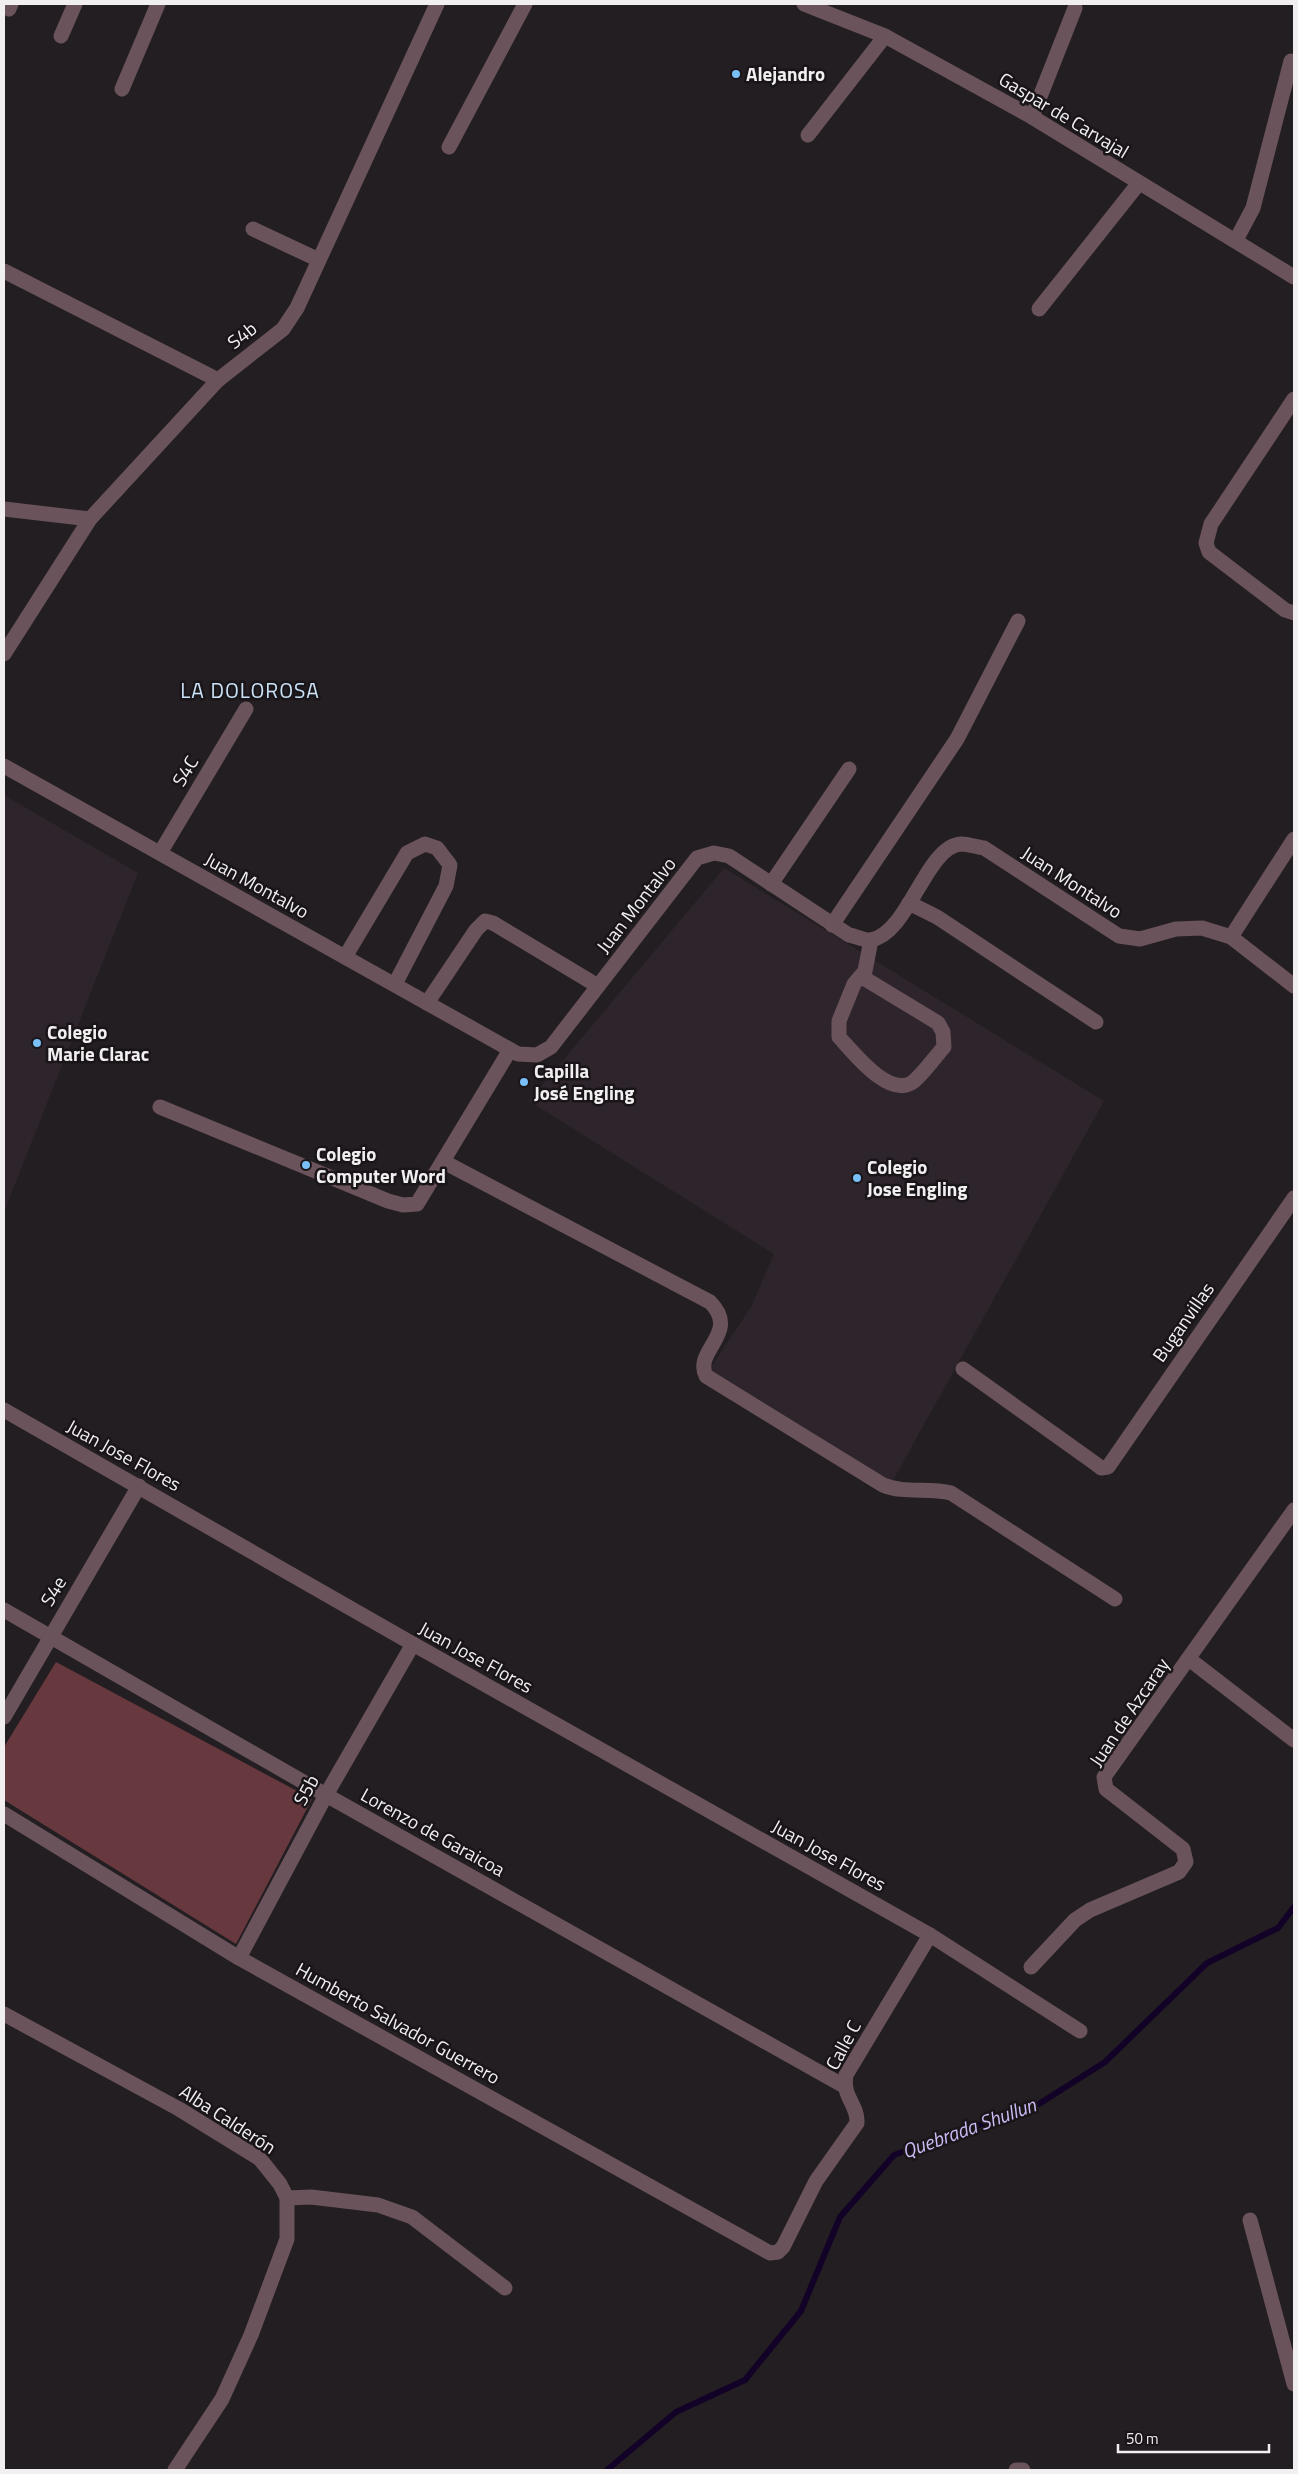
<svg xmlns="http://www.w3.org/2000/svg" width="1298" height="2474" viewBox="0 0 1298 2474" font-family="'Titillium Web',sans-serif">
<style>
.built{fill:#2e242b}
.park{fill:#67383d}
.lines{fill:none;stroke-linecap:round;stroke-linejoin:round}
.stream{stroke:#130228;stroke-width:6}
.minor{stroke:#6a535b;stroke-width:15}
.poi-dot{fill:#79bff8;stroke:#191518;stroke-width:2}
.labels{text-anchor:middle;stroke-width:5;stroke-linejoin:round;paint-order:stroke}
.poi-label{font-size:19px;font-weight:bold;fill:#f2eff1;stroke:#191518;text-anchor:start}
.street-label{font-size:19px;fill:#f2eff1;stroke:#191518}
.water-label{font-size:20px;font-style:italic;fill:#cdbaf5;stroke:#191518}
.quarter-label{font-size:21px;letter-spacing:1px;fill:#cae3f8;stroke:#191518}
</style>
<rect width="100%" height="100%" fill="#221e21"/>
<!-- built -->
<g class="built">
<path d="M4,795L138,873L4,1212Z"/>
<path d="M724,868L1104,1101L891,1484L707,1373L751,1307L774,1254L529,1101Z"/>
</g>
<!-- park -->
<path class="park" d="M56,1662L312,1799L236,1944L4,1800V1747Z"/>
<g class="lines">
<!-- stream -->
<path class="stream" d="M607,2470L676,2412L745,2380L801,2311L840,2217L894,2155L1039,2104L1105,2062L1207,1963L1278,1928L1294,1907"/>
<!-- minor -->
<g class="minor">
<path d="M804,4L885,36L1032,117L1294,277"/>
<path d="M9,9L11,4"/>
<path d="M61,36L75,4"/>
<path d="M122,89L158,4"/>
<path d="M1032,117L1075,8"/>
<path d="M808,135L885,36"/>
<path d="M449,147L525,4"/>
<path d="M253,229L319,260"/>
<path d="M1236,240L1253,208L1291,61"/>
<path d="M4,271L218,380"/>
<path d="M1039,309L1139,183"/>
<path d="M1294,399L1211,524L1206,543L1209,552L1285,610L1294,613"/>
<path d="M4,509L90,519"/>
<path d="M4,654L90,519L218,380L283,329L297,308L437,4"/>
<path d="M4,766L518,1054L537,1055L551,1047L697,858L714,853L729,856L849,935C855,936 865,941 871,940C909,933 926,846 961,844C968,844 977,847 984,848L1119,936L1140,939L1176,929L1202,928L1231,937L1294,986"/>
<path d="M160,853L246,709"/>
<path d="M771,884L849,769"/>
<path d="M909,903L937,917L1096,1022"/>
<path d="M832,925L957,739L1018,621"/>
<path d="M1231,937L1294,839"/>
<path d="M345,957L407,853L425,844L437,848L450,865L446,886L395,984"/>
<path d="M862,977L938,1023L943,1032L944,1047C934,1058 924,1073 913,1082C889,1099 853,1052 839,1037V1021L854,984L865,971L871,940"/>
<path d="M427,1003L476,930L485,921L493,923L598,986"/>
<path d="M160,1107L388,1201L403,1205L417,1204L510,1050"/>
<path d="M444,1162L710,1302C741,1333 693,1350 706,1376L883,1485C904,1494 929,1487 951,1493L1115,1599"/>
<path d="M963,1369L1096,1464L1101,1468L1108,1467L1294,1198"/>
<path d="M4,1410L413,1644L930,1935L1080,2031"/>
<path d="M4,1610L326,1795L844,2086"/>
<path d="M1189,1659L1294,1740"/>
<path d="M4,1717L139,1486"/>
<path d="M4,1814L239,1958L770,2253L778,2252L783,2247L816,2181L857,2123C858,2104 842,2098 846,2075L930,1935"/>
<path d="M239,1958L326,1795L413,1644"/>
<path d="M1031,1967L1075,1920L1090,1910L1179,1872L1186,1862L1183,1849L1106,1789L1104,1777L1294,1510"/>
<path d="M4,2014L179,2109L260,2159L280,2184L287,2198V2239L251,2335L222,2399L175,2470"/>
<path d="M287,2198L311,2197L378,2205L412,2217L505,2288"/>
<path d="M1250,2220L1294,2384"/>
<path d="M1016,2470H1023"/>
</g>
</g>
<!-- markers -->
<g class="poi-dot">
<circle cx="736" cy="74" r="5"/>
<circle cx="37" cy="1043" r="5"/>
<circle cx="524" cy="1082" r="5"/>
<circle cx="306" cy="1165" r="5"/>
<circle cx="857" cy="1178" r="5"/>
</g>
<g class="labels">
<!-- poi labels -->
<g class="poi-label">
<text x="746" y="81">Alejandro</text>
<text x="47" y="1039">Colegio<tspan x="47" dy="22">Marie Clarac</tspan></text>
<text x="534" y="1078">Capilla<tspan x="534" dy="22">José Engling</tspan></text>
<text x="316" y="1161">Colegio<tspan x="316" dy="22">Computer Word</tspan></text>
<text x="867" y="1174">Colegio<tspan x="867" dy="22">Jose Engling</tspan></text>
</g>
<!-- street labels -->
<g class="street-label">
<text transform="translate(1064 115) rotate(31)" y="7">Gaspar de Carvajal</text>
<text transform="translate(242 335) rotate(-38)" y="7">S4b</text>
<text transform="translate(185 771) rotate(-59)" y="7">S4C</text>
<text transform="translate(1072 882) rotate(33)" y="7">Juan Montalvo</text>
<text transform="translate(257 885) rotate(29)" y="7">Juan Montalvo</text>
<text transform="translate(636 905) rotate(-52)" y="7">Juan Montalvo</text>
<text transform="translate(1183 1322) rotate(-55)" y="7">Buganvillas</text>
<text transform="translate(124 1455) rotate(29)" y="7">Juan Jose Flores</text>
<text transform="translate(53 1591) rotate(-59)" y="7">S4e</text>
<text transform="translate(476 1657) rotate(29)" y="7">Juan Jose Flores</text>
<text transform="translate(1129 1712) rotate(-56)" y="7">Juan de Azcaray</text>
<text transform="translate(306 1790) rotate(-61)" y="7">S5b</text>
<text transform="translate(433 1832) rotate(29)" y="7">Lorenzo de Garaicoa</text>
<text transform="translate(829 1855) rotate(29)" y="7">Juan Jose Flores</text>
<text transform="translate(398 2023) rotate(29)" y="7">Humberto Salvador Guerrero</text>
<text transform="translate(843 2045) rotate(-62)" y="7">Calle C</text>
<text transform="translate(228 2119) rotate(33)" y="7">Alba Calderón</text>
</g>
<!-- water labels -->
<g class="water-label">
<text transform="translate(969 2128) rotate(-20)" y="7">Quebrada Shullun</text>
</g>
<!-- quarter labels -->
<g class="quarter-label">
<text x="250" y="698">LA DOLOROSA</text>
</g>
</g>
<!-- border -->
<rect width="1298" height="2474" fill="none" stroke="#f2eff1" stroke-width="10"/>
<!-- scale -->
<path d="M1118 2444v8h151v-8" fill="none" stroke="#f2eff1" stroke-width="2.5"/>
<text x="1126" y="2444" font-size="15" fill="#f2eff1" stroke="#191518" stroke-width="4" paint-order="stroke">50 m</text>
</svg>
